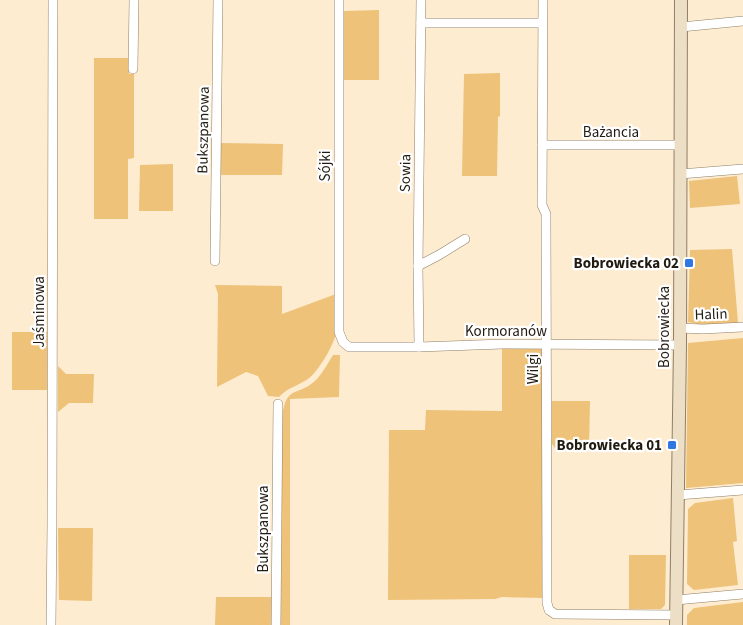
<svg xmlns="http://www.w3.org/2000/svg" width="743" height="625" viewBox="0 0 743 625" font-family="'Source Sans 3',sans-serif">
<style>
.green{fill:#eec279}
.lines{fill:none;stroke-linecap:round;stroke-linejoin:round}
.street-casing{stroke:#8f7f66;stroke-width:10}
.secondary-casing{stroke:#8f7f66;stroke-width:14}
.street{stroke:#fff;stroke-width:9}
.secondary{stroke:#eddfc5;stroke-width:12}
.poi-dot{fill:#2f77e3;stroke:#fff;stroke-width:2}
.labels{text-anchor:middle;stroke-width:4.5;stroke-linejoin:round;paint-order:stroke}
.street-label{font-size:15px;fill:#211b11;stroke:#fff}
.poi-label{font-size:15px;font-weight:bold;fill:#211b11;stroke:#fff;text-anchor:end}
</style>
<rect width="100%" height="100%" fill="#feecd1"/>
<!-- green -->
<g class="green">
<path d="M379,10V80H344V11Z"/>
<path d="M94,58H128L129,74H134V158L128,159V219H94Z"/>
<path d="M500,73V116L498,117L497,176H462L464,74Z"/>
<path d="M219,143L283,144L282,175H220Z"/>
<path d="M173,164V211H139L140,165Z"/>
<path d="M737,176L740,204L690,208L689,181Z"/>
<path d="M732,249L738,323L702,325L688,322L690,250Z"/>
<path d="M215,285L282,286V314L336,294C336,307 338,321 336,333C334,345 318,372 308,379C298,386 288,387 279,397L268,396L258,376L246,372L217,387L218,294Z"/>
<rect x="12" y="332" width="35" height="58"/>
<path d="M743,338V483L686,488L688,343Z"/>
<path d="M502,349H545L544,598L502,597L495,599L388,600L389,430H425L426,410L502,411Z"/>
<path d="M333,355H340L339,397L290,399V625H281L282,418C286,383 298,398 317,379C323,372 328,363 333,355Z"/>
<path d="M58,366L66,374H94L93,403H69L58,412Z"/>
<path d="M552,401H590L589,447L555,448L552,444Z"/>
<path d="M733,498L737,541L733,542L738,585L694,590L687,584L688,509L695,503Z"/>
<path d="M58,528H93L92,601L59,600Z"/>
<path d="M629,555H666L665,605L661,609H629Z"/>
<path d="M216,597H273V625H215Z"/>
<path d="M743,602V625H687V615L694,608Z"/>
</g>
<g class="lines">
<!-- street casing -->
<g class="street-casing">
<g id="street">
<path d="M339,0V332L343,342L349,347H419L503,344L680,345"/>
<path d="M543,0L542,205L546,214L547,603L549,610L555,614L676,615"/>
<path d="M421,23H542"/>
<path d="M681,27L743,21"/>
<path d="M133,69L134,0"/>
<path d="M542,145H680"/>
<path d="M680,174L743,169"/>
<path d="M215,261L218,0"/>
<path d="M418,266L439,255L465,239"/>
<path d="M680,328L703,329L743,327"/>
<path d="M419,347L418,266L421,0"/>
<path d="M678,495L743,490"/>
<path d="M676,600L743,594"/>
<path d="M51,625L52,522L53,0"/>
<path d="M276,625L278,404"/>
</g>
</g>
<!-- secondary casing -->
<g class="secondary-casing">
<path id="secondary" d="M676,625L680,345L681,0"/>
</g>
<!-- street -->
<use href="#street" class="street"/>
<!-- secondary -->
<use href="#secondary" class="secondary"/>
</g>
<!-- markers -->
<g class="poi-dot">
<rect x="684" y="258" width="10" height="10" rx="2.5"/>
<rect x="667" y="440" width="10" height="10" rx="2.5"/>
</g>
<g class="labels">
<!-- street labels -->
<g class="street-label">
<text transform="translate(203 130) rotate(-89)" y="5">Bukszpanowa</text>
<text x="611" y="137">Bażancia</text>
<text transform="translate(325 166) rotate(-90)" y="5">Sójki</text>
<text transform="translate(405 173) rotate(-89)" y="5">Sowia</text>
<text transform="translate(39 312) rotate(-90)" y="5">Jaśminowa</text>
<text transform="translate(711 314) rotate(-2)" y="5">Halin</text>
<text transform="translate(664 327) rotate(-90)" y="5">Bobrowiecka</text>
<text x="506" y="336">Kormoranów</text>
<text transform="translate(533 369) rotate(-90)" y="5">Wilgi</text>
<text transform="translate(263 529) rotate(-90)" y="5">Bukszpanowa</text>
</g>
<!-- poi labels -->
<g class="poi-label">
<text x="679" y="268">Bobrowiecka 02</text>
<text x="662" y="450">Bobrowiecka 01</text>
</g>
</g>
</svg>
